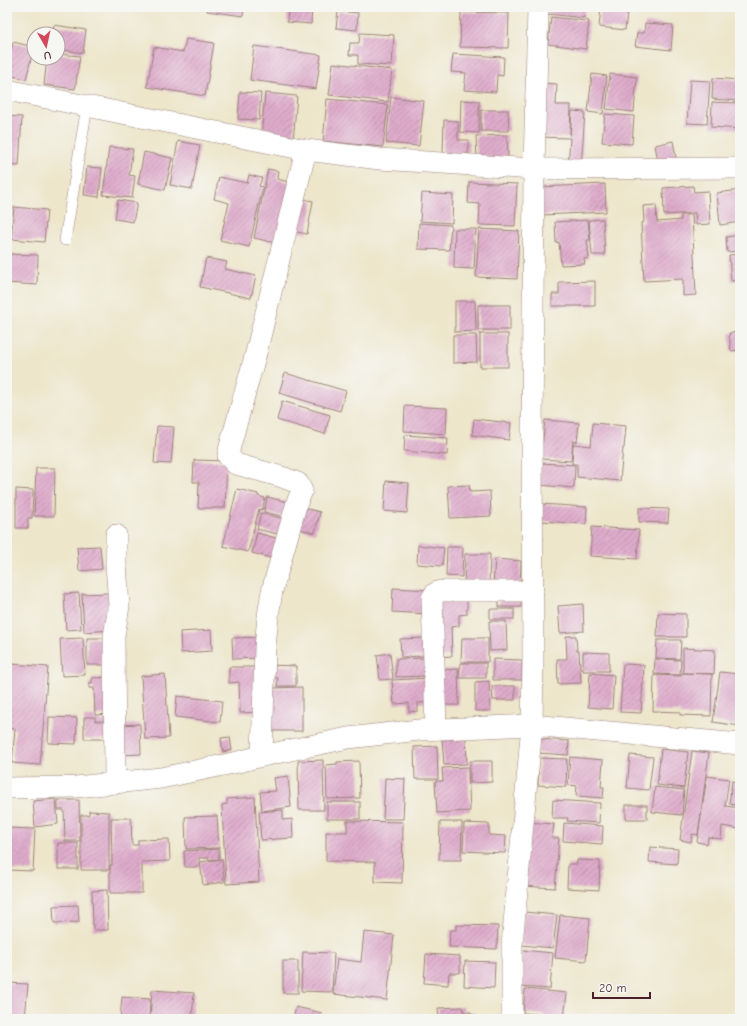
<svg xmlns="http://www.w3.org/2000/svg" width="747" height="1026" viewBox="0 0 747 1026" font-family="'Comic Neue',sans-serif">
<style>
.building{fill:url(#building-hatch)}
.lines{fill:none;stroke-linecap:round;stroke-linejoin:round}
.lane-casing{stroke:#9c827b;stroke-width:12}
.street-casing{stroke:#9c827b;stroke-width:22}
.lane{stroke:#fff;stroke-width:11}
.street{stroke:#fff;stroke-width:21}
</style>
<defs>
<pattern id="building-hatch" width="6" height="6" patternUnits="userSpaceOnUse"><rect width="6" height="6" fill="#dfaccc"/><path d="M-1 1l2-2M0 6l6-6M5 7l2-2" fill="none" stroke="#b78ba6"/></pattern>
</defs>
<rect width="100%" height="100%" fill="#f6f6f2"/>
<filter id="ink" filterUnits="userSpaceOnUse"><feTurbulence type="fractalNoise" baseFrequency=".025" numOctaves="2"/><feDisplacementMap in="SourceGraphic" scale="8" xChannelSelector="R" yChannelSelector="G"/><feConvolveMatrix kernelMatrix="1 2 1 2 8 2 1 2 1" color-interpolation-filters="sRGB"/></filter>
<filter id="wash" filterUnits="userSpaceOnUse"><feTurbulence type="fractalNoise" baseFrequency=".012" numOctaves="4" result="noise"/><feDisplacementMap in="SourceGraphic" scale="16" xChannelSelector="R" yChannelSelector="G"/><feGaussianBlur stdDeviation="0.9" result="paint"/><feColorMatrix in="noise" values="0 0 0 0 0 0 0 0 0 0 0 0 0 0 0 0 0 1.4 0 .05"/><feComposite in="paint" operator="in"/></filter>
<g filter="url(#wash)">
<rect width="100%" height="100%" fill="#ede6cb"/>
<g id="blocks">
<!-- building -->
<g class="building">
<path d="M207,7H244L243,16L207,11Z"/>
<path d="M288,7H312L311,24L287,22Z"/>
<path d="M334,7H360V10L334,8Z"/>
<path d="M548,7H585L584,18L547,14Z"/>
<path d="M601,7H628L625,30L599,27Z"/>
<path d="M338,11L358,13L357,30L336,28Z"/>
<path d="M461,12L509,13L508,48L460,47Z"/>
<path d="M551,17L589,21L586,49L548,44Z"/>
<path d="M645,23L673,25L671,50L635,46L637,33H644Z"/>
<path d="M54,25L86,30L83,53L58,49V34H52Z"/>
<path d="M360,33L394,35L392,66L358,64V55H349L350,43H359Z"/>
<path d="M186,39L214,43L205,96L147,87L154,47L183,52Z"/>
<path d="M13,42L34,47L26,79L7,75V68Z"/>
<path d="M254,46L321,55L316,89L250,80Z"/>
<path d="M58,54L80,56L75,89L44,85L47,58H58Z"/>
<path d="M453,54L504,57L503,76L497,75L496,92L464,90L466,73L451,72Z"/>
<path d="M333,63L392,70L388,102L329,95Z"/>
<path d="M592,74L607,76L603,114L588,112Z"/>
<path d="M610,74L637,77L634,112L606,109Z"/>
<path d="M713,78L740,80V101L712,99Z"/>
<path d="M690,80L710,81L707,124L687,123Z"/>
<path d="M539,83L557,84L556,105H571L570,136L572,111L585,112L581,169L568,168L570,138L538,137Z"/>
<path d="M240,92L261,93L259,120L238,119Z"/>
<path d="M265,93L297,96L293,141L261,138Z"/>
<path d="M391,97L424,101L419,146L386,143Z"/>
<path d="M327,99L388,105L383,147L323,141Z"/>
<path d="M461,100L479,101V133L460,132Z"/>
<path d="M712,102L740,103V129L711,127Z"/>
<path d="M481,110H508L509,131H481Z"/>
<path d="M605,114L634,116L632,144L602,142Z"/>
<path d="M7,116L22,117L19,166L7,165Z"/>
<path d="M444,120L458,121V140H469L468,154H443Z"/>
<path d="M507,135L508,158L477,159L476,136Z"/>
<path d="M178,141L200,145L192,189L170,185Z"/>
<path d="M673,141L677,163L659,166L655,145Z"/>
<path d="M109,147L133,149L129,175L135,176L132,198L103,195Z"/>
<path d="M144,152L172,158L165,190L138,184Z"/>
<path d="M87,167L102,168L99,197L84,195Z"/>
<path d="M268,169L278,171L277,179L292,183L280,244L254,238Z"/>
<path d="M249,175L262,178L259,186L263,187L249,247L220,240L229,203L214,199L219,177L247,183Z"/>
<path d="M469,182L517,184L515,226L479,225L480,204L468,203Z"/>
<path d="M605,184L606,212L542,215L541,187Z"/>
<path d="M693,186L694,192L708,191L710,224L696,225L695,213L664,215L663,188Z"/>
<path d="M740,190V222L720,225L717,193Z"/>
<path d="M422,193L453,195L452,223L420,221Z"/>
<path d="M298,198L313,201L307,234L292,231Z"/>
<path d="M118,200L137,203L133,222L115,219Z"/>
<path d="M656,205L657,222L681,220V215H692L696,295L683,296V279L644,281L641,223L644,222L643,206Z"/>
<path d="M14,207L47,210L44,242L11,239Z"/>
<path d="M603,219L605,255H592L589,220Z"/>
<path d="M588,220L590,240H587L589,258L584,259L585,264L561,265L559,242L556,243L555,222Z"/>
<path d="M419,223L451,225L449,250L418,249Z"/>
<path d="M455,229H476L474,269L454,268Z"/>
<path d="M479,229L519,231L517,279L476,277Z"/>
<path d="M740,235V251L727,252L726,237Z"/>
<path d="M7,254L38,255L37,285L7,283Z"/>
<path d="M740,254V280L731,281L729,255Z"/>
<path d="M206,258L227,262L225,269L256,276L251,298L200,287Z"/>
<path d="M595,281V306H552V294H559V282Z"/>
<path d="M455,301H475L476,331L455,332Z"/>
<rect x="478" y="305" width="32" height="25"/>
<path d="M740,332V350L731,351L729,333Z"/>
<rect x="480" y="334" width="28" height="33"/>
<path d="M453,335H476L477,362L453,363Z"/>
<path d="M285,373L346,391L340,411L279,393Z"/>
<path d="M282,401L330,415L325,434L277,420Z"/>
<path d="M405,406L447,408L446,434L404,431Z"/>
<path d="M474,419L511,423L509,440L472,435Z"/>
<path d="M545,420L579,423L577,442L573,441L571,461L541,459Z"/>
<path d="M593,423L626,426L624,448H623L620,481L577,477V464H572L573,444L591,446Z"/>
<path d="M157,426L174,427L171,464L154,463Z"/>
<path d="M405,435L448,438L447,455L404,451Z"/>
<path d="M194,460L227,461L225,508H198L199,482H193Z"/>
<path d="M540,463L575,465L574,488L539,485Z"/>
<path d="M36,468H55L54,516H34Z"/>
<path d="M386,481L409,483L407,513L384,511Z"/>
<path d="M469,485L470,492L490,491L491,516L450,518L448,486Z"/>
<path d="M16,489L33,490L32,518H28V528H16Z"/>
<path d="M237,489L258,494V496L265,498L262,510L259,509L248,552L223,546Z"/>
<path d="M267,497L292,503L289,518L264,512Z"/>
<path d="M541,504L587,507L586,524L540,521Z"/>
<path d="M300,507L320,512L315,533L295,528Z"/>
<path d="M639,508L669,509L668,523L639,522Z"/>
<path d="M261,513L289,520L285,536L257,529Z"/>
<path d="M592,527L639,530L637,559L590,556Z"/>
<path d="M257,533L284,540L278,560L252,553Z"/>
<path d="M418,545L444,548L442,566L417,564Z"/>
<path d="M100,546L102,569L79,571L77,547Z"/>
<path d="M447,547H463L462,577L446,576Z"/>
<path d="M465,554H490L489,587L464,589Z"/>
<path d="M495,559L521,561L520,588L493,586Z"/>
<path d="M393,588L430,590L429,614L392,612Z"/>
<path d="M467,592V614L459,615V626L451,627L452,656L438,657L437,593Z"/>
<path d="M79,593L81,629L66,630L64,594Z"/>
<path d="M109,593L111,630L84,632L82,594Z"/>
<rect x="499" y="596" width="22" height="11"/>
<path d="M583,604L584,631L560,633L558,606Z"/>
<rect x="490" y="609" width="24" height="10"/>
<path d="M658,613L686,614V637H657Z"/>
<path d="M489,621H506L507,650L490,651Z"/>
<path d="M211,630L212,651L181,653L180,632Z"/>
<path d="M566,636H576L577,651H579L581,683L558,684L557,659H567Z"/>
<path d="M259,637L260,658L233,659L232,638Z"/>
<path d="M83,638L85,675L62,676L60,639Z"/>
<path d="M87,638H111L110,665H87Z"/>
<path d="M425,638L426,656L401,657L400,639Z"/>
<path d="M462,638H488V662H461Z"/>
<path d="M657,640H681L680,659L656,658Z"/>
<path d="M683,648L715,650L714,674L683,673Z"/>
<path d="M583,652L609,653V671H583Z"/>
<path d="M390,653L393,679L380,680L377,655Z"/>
<path d="M427,658L428,676L396,677V659Z"/>
<path d="M493,659L522,660V680H493Z"/>
<path d="M655,659L681,660L680,675L654,674Z"/>
<path d="M460,663H486V678H459Z"/>
<path d="M12,664L48,667L40,765L12,763L15,729L7,728Z"/>
<path d="M623,664L644,665L641,713L620,712Z"/>
<path d="M267,665L296,666V686H277L278,678H266Z"/>
<path d="M229,667H259L260,712L240,713L239,682L229,683Z"/>
<path d="M458,669L459,705H438L437,670Z"/>
<path d="M720,672L740,674V726L713,722Z"/>
<path d="M590,673L614,675L612,709L588,707Z"/>
<path d="M682,673L712,674L711,716L680,715V712L653,711L654,675L681,676Z"/>
<path d="M165,674L169,738L145,739L141,676Z"/>
<path d="M111,677L112,714L95,715L94,688H89V683H92V678Z"/>
<path d="M430,678L431,702L418,703V711L409,712V703L394,704L392,680Z"/>
<path d="M489,681L490,711H475V682Z"/>
<path d="M492,686H515V700H493Z"/>
<path d="M302,687V731H270V688Z"/>
<path d="M177,696L222,701L220,722L175,717Z"/>
<path d="M49,717L77,718L76,744L48,743Z"/>
<path d="M84,717H95V721H112V739H84Z"/>
<path d="M140,724L141,754L121,755L120,725Z"/>
<path d="M230,737L232,750L223,752L221,738Z"/>
<path d="M466,738L467,764L444,765L442,740Z"/>
<path d="M539,739L569,741L568,755L538,753Z"/>
<path d="M437,746L438,779H415L414,747Z"/>
<path d="M661,749L688,752L684,788L657,785Z"/>
<path d="M692,751L709,753L698,835L692,834L691,842L680,840Z"/>
<path d="M630,755L653,757L649,790L627,788Z"/>
<path d="M570,757L603,760L601,787H604L603,798L576,796L577,786L568,785Z"/>
<path d="M539,758L567,759L566,787L538,785Z"/>
<path d="M323,760L324,810H299L298,761Z"/>
<path d="M359,761L360,798L327,799L326,765L337,764V762Z"/>
<path d="M470,761H492V782L470,783Z"/>
<path d="M468,767L470,811L437,813L435,781H443L442,768Z"/>
<path d="M288,776L291,807L262,811L260,792L276,791L274,778Z"/>
<path d="M707,776L729,779L725,806L740,808V829L722,826L721,839L708,837L707,844L697,842Z"/>
<path d="M385,778L405,779L403,819H383Z"/>
<path d="M732,781L740,782V806L729,804Z"/>
<path d="M655,787L684,790L682,815L652,812Z"/>
<path d="M255,797L259,882L226,884L222,805L227,804V799Z"/>
<path d="M56,799L58,824L35,827L33,801Z"/>
<path d="M58,800H79L80,841H65L64,810H58Z"/>
<path d="M553,800L600,803L599,823L567,821L568,818H552Z"/>
<rect x="327" y="802" width="33" height="17"/>
<rect x="626" y="805" width="21" height="14"/>
<path d="M283,810V820L292,819L293,838L261,840L259,812Z"/>
<path d="M89,811L109,812V870H81V815H89Z"/>
<path d="M217,816L219,848L186,849L185,817Z"/>
<path d="M111,818H131L132,845H138V840L169,839L170,861L142,862V893H110V865H112V862Z"/>
<path d="M347,821L403,822L402,883L375,882V862L326,861V832H347Z"/>
<path d="M440,822H462L461,860H439Z"/>
<path d="M527,822L554,824L552,838H559L555,888L521,886Z"/>
<path d="M464,823L489,824V835L506,836L505,853L463,851Z"/>
<path d="M564,823L603,826L602,844L563,841Z"/>
<path d="M7,828L35,829L33,871L7,870Z"/>
<rect x="58" y="843" width="20" height="26"/>
<path d="M650,847L678,849L677,864L649,862Z"/>
<path d="M219,849V859L209,860V858H199V867H185L184,851Z"/>
<path d="M222,859L224,882L203,885L200,862Z"/>
<path d="M577,860L600,861L599,890L567,888L568,864H577Z"/>
<path d="M107,890L108,930H93L92,891Z"/>
<path d="M78,905L79,922L54,923L53,906Z"/>
<path d="M524,912L557,915L553,948L521,945Z"/>
<path d="M560,915L590,918L586,961L555,958Z"/>
<path d="M456,925L498,926L497,949L449,947L450,930H456Z"/>
<path d="M364,932L394,935L387,1000L333,994L337,959L361,962Z"/>
<path d="M522,950L553,953L550,989L519,987Z"/>
<path d="M303,952L334,953L332,992L301,991Z"/>
<path d="M426,954L460,956V973H449L448,985L424,983Z"/>
<rect x="283" y="961" width="15" height="32"/>
<path d="M465,961L495,962L494,988L464,986Z"/>
<path d="M7,983L28,984L25,1019H7Z"/>
<path d="M525,989L567,993L564,1019H545V1015L523,1013Z"/>
<path d="M152,990L194,993L192,1019H150Z"/>
<path d="M122,997L150,999L149,1019H120Z"/>
<path d="M296,1007L322,1013L320,1019H293Z"/>
<path d="M463,1007L464,1012H471V1015H476V1019H439L438,1008Z"/>
</g>
</g>
</g>
<g filter="url(#ink)">
<use href="#blocks" fill-opacity="0" stroke="#9c827b" stroke-width="1"/>
<g class="lines">
<!-- lane casing -->
<g class="lane-casing">
<path id="lane" d="M65,240L87,106"/>
</g>
<!-- street casing -->
<g class="street-casing">
<g id="street">
<path d="M7,90L306,150L380,159L534,169L740,168"/>
<path d="M436,729L432,598C435,592 437,591 444,591H533"/>
<path d="M262,756L265,647L268,616L272,591L297,502L302,491L298,483L282,477L236,464L228,456L230,446L256,353L306,150"/>
<path d="M115,783L114,636L119,606L116,564V535"/>
<path d="M7,788L76,787L161,778L238,762L262,756L348,738L419,730L532,725L740,744"/>
<path d="M512,1019V945L532,725L533,658L532,441L534,169L538,7"/>
</g>
</g>
<!-- lane -->
<use href="#lane" class="lane"/>
<!-- street -->
<use href="#street" class="street"/>
</g>
</g>
<!-- margin -->
<rect width="747" height="1026" fill="none" stroke="#f6f6f2" stroke-width="24"/>
<!-- north arrow -->
<g transform="translate(46 46) rotate(171)"><circle r="19" fill="#f6f6f2" stroke="#b1a0a2"/>
<path d="M0-3L7 15L0 10L-7 15Z" fill="#d1495b"/>
<text y="-6" font-size="11" font-weight="bold" text-anchor="middle" fill="#4a1f2b">U</text>
</g>
<!-- scale -->
<path d="M593 992v6h57v-6" fill="none" stroke="#4a1f2b" stroke-width="2"/>
<text x="599" y="992" font-size="12" fill="#4a1f2b" stroke="#f6f6f2" stroke-width="3" paint-order="stroke">20 m</text>
</svg>
